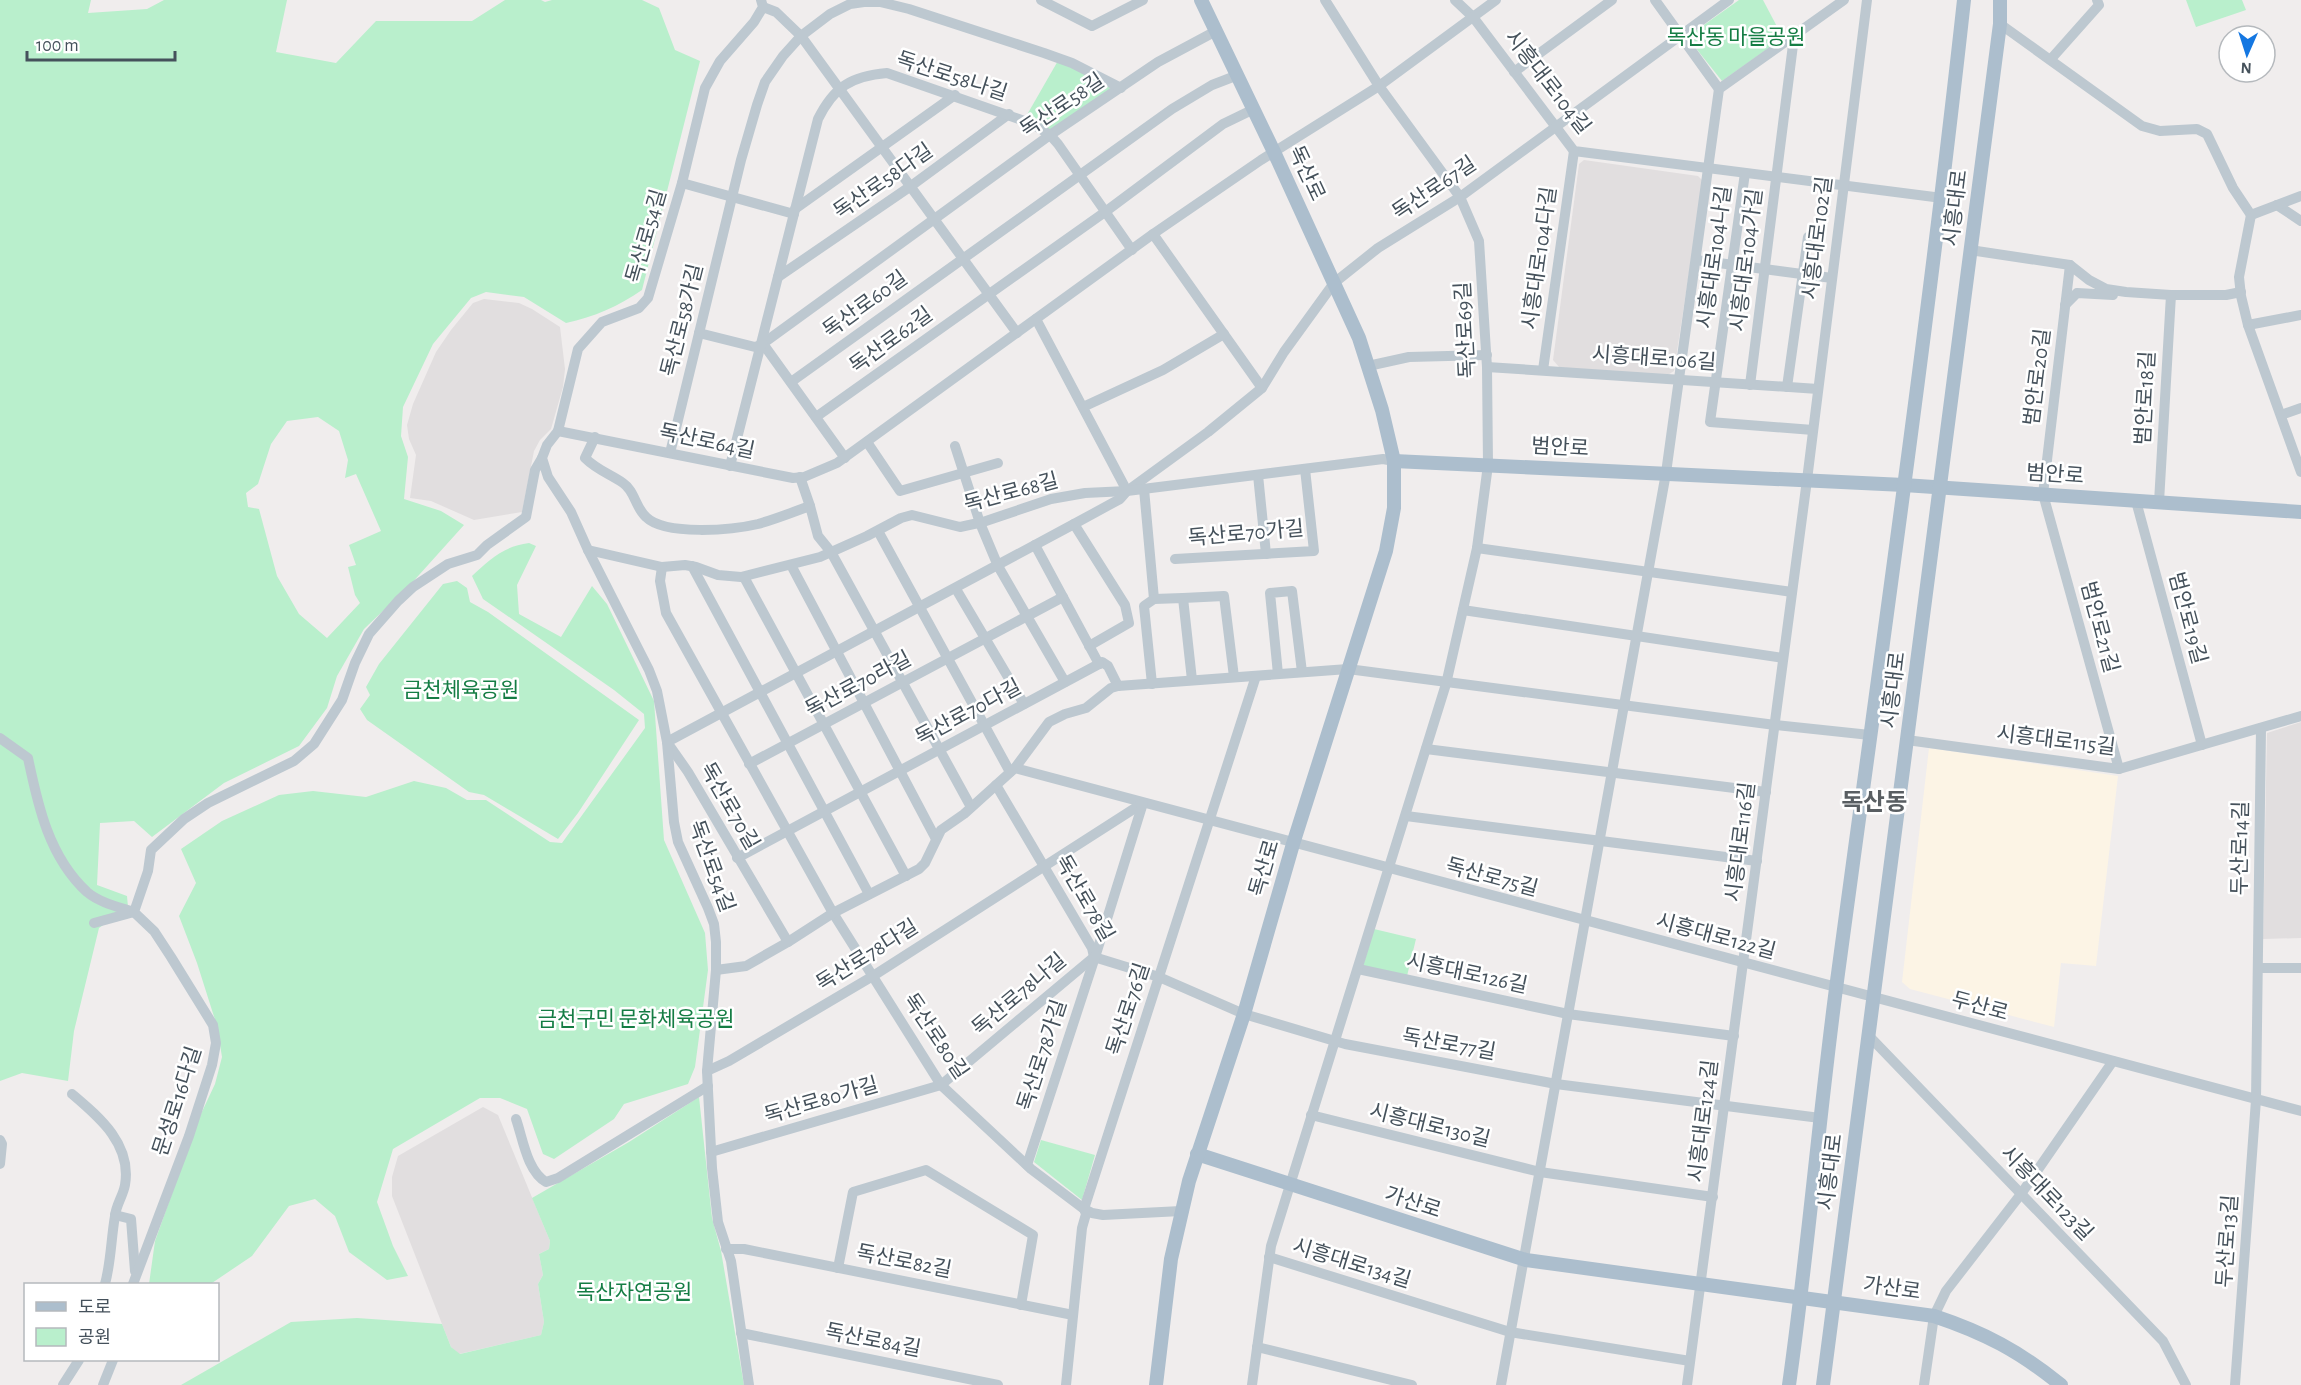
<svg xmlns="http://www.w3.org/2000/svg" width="2301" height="1385" viewBox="0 0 2301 1385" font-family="'Alegreya Sans','Noto Sans KR',sans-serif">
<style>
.commercial{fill:#fcf4e5}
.education{fill:#e1dedf}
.green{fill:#b9efcc;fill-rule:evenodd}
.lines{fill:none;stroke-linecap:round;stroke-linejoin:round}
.minor{stroke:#bdc8d0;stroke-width:10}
.major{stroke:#acbecd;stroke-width:14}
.labels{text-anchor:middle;stroke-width:5;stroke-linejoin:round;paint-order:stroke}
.park-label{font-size:21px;fill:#157d44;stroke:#fff}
.street-label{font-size:21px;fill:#45515b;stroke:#fff}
.quarter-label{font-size:24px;font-weight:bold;fill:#595e62;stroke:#fff}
</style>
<rect width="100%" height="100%" fill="#f0eded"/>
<!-- commercial -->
<path class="commercial" d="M1929,748L2118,776L2096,966L2061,963L2054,1027L1910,989L1902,982Z"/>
<!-- education -->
<g class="education">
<path d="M1584,160L1698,176L1703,181L1674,371L1666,376L1560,368L1553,360L1579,164Z"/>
<path d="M484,299L519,303L532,309L560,327L565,369L563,387L551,429L540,440L534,451L522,512L474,520L431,501L410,498L416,455L409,439L407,425L413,404L436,352L451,330L473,303Z"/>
<path d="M2301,722V938L2263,939L2267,733Z"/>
<path d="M483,1107L498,1115L550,1241L549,1249L539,1254L543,1275L538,1284L544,1322L541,1335L459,1354L451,1347L392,1196V1177L398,1156Z"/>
</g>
<!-- green -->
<g class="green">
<path d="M0,0H91L88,13L147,9L164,0H287L276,52L336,63L376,21H472L505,0H541L545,2L552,0H642L659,8L675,50L700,61L642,290C619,306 594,317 566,323L524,297L486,292L471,298L433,344L403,407L401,436L408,457L404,499L441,511L464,525L410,585L364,629L337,676L327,708L299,746L224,783L152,837L134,821L100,823L97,885L127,896L128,907L99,928L74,1031L68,1081L22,1073L0,1081ZM318,417L339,431L348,460L345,478L356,474L381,531L349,545L356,565L348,567L355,595L360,603L327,638L299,614L277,576L259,509L248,507L246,493L258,484L271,444L287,421Z"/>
<path d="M1739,0H1763L1783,38L1722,81L1687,37Z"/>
<path d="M2186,0H2242L2246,10L2196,27Z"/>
<path d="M1059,59L1117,90L1050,135L1024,120Z"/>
<path d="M529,543L536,546L517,585L519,614L561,637L592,586L607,604L654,701L664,840L705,933L708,970L695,1067L688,1084L624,1104L614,1119L554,1159L543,1154L527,1109L500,1098H480L393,1149L377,1202L393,1246L408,1276L387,1280L349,1252L335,1216L315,1199L289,1206L252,1256L212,1283L149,1284L155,1241L199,1118L215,1084L222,1057L217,1026L197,963L179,916L196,883L181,849L222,821L279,795L313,791L366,797L414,781L446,788L467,800H486L550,842L562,843L645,728L644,714L614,690L483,599L472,576C489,560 504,546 529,543Z"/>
<path d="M457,581L467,588L470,602L488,612L639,720L578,813L558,839L484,795L469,792L367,720L360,709L370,695L366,687L379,664L443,584Z"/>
<path d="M1374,929L1416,939L1407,976L1363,966Z"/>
<path d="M699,1097L712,1218L721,1251L744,1385H181L291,1322L357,1318L442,1324L451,1347L460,1354L541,1335L544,1322L538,1284L543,1275L539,1254L549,1249L550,1241L532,1198L629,1142Z"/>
<path d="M1041,1140L1095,1155L1082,1200L1034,1162Z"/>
</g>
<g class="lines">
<!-- minor -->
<g class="minor">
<path d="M1041,0L1092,26L1143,0"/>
<path d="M1455,0L1473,17L1574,151L1942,198"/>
<path d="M1655,0L1719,89"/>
<path d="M763,7L776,12L801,36L1017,333"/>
<path d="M2000,24L2142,126L2160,131L2197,129L2207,134L2233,188L2251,215"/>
<path d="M2051,59L2099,5L2097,0"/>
<path d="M1514,72L1612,0"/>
<path d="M1745,173L1710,422L1813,430"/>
<path d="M682,183L794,214"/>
<path d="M2277,205L2301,221"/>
<path d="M795,209L955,95"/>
<path d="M2251,215L2239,277L2241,296L2248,325L2301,472"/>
<path d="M2251,215L2301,196"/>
<path d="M1153,234L1262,388"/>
<path d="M1970,250L2070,265L2089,280L2106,289L2126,292L2171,295H2226L2241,292"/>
<path d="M1696,260L1832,278"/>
<path d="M2070,265L2043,494L2119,769"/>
<path d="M778,277L911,186L1009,114"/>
<path d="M2065,305L2077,293L2113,295"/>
<path d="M1036,319L1127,491"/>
<path d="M2248,325L2301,315"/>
<path d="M699,333L755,347L761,345L1050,135L1158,62L1216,31"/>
<path d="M761,345L766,348L845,458"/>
<path d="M1368,366L1409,357L1487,355"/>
<path d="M1487,367L1818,389"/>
<path d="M1543,370L1574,151"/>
<path d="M791,382L1172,109L1212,85L1238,75"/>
<path d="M1750,385L1794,37"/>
<path d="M1787,387L1808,237"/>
<path d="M1083,407L1163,370L1224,334"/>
<path d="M2281,415L2301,408"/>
<path d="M816,417L1105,212L1223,124L1254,109"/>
<path d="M558,431L793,478L804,477L837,463L1153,234L1261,160L1379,86L1496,0"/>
<path d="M595,437L585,458C597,470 610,474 623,483C635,491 635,507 646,517C665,536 733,530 758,524C776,519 793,512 810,506L818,536L831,552L971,807"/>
<path d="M867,442L900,491L998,463"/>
<path d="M955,446L980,523L998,566L1065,682"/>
<path d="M670,453L741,160L757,105L765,82L783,56L801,36L830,14L850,4L864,2H880L909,9L1044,53L1072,63L1121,88"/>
<path d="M730,466L818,119C834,87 851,76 887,73L1033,124L1050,135L1058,144L1132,250"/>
<path d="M1258,475L1266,554"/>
<path d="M800,477L810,506"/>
<path d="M1144,489L1154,599L1144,606L1152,684"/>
<path d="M2136,501L2202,745"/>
<path d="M2159,502L2171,295"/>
<path d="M1074,524L1125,605L1129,623L1089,646"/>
<path d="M878,531L1010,772"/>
<path d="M1035,545L1099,664"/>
<path d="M1477,548L1792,592"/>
<path d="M588,550L662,567L685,565L696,567L718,575L741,577L820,557L867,536L901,518L912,515L960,527L983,522L1051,499L1085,493L1127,491L1208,432L1262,388L1284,352L1334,283L1378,248L1460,197L1729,0"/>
<path d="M1175,559L1314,551L1305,469"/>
<path d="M791,565L936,839"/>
<path d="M692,566L869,894"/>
<path d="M662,567L660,581L666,613L833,913L941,1085L1031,1169L1084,1209L1092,1213L1103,1215L1181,1211"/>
<path d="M744,577L906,876"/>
<path d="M956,589L1024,704"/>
<path d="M1183,598L1224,596L1234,677"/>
<path d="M1154,599L1183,598L1192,680"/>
<path d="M1463,610L1783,658"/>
<path d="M1099,664L1102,662L1108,666L1118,686"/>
<path d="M1278,674L1270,593L1292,591L1302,672"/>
<path d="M0,738L28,758C38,806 49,857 87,892C100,903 119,907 134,912L94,923"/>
<path d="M1907,740L2119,769L2301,716"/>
<path d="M1426,749L1766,792"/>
<path d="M749,764L1063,597"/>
<path d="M1015,768L2301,1111"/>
<path d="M996,785L1092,948L1094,957L1159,977L1244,1014L1345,1044L1556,1084L1820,1118"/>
<path d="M1406,816L1757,861"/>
<path d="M737,858L1099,664"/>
<path d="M788,942L688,772L667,742L1074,524L1120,499L1127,491L1383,459L1394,461"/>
<path d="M2258,968H2301"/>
<path d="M1358,969L1568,1014L1734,1036"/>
<path d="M716,970L746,966L788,942L833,913L919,869L925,863L941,830L964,814L1015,768L1049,722L1065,714L1086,708L1111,688L1118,686L1348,669L1775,725L1870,735"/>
<path d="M1869,1036L2163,1341L2186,1385"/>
<path d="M707,1071L729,1061L873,976L1143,803"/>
<path d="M72,1094C99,1117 132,1144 125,1185C123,1196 116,1205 115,1216C111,1239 111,1262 105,1284"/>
<path d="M1311,1115L1540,1172L1713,1197"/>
<path d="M516,1119C523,1139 527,1171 546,1182L558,1178L708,1086"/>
<path d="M0,1140L2,1144L0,1164"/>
<path d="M711,1152L941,1085L1094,957"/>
<path d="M1027,1165L1097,951L1143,803"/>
<path d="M115,1215L131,1219L135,1271"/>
<path d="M726,1249H744L1073,1315"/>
<path d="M1269,1257L1510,1332L1690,1361"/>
<path d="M838,1268L853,1192L926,1170L1033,1235L1021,1305"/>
<path d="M133,1284L189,1136L212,1065L216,1043L213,1025L171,957L154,931L134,912L148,871L151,850L184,819L208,803L294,761L314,744L342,700L355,663L369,634L398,601L413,587L448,564L477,555L487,545L526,517L535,470L542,458"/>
<path d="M741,1333L998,1385"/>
<path d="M1257,1347L1412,1385"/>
<path d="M63,1385L79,1360"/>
<path d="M103,1385L113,1360"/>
<path d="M749,1385L731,1261L718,1222L712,1168L707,1071L716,970V942L714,924L708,908L678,842L674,822L667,742L657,691L649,670L588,550L571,512L548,477L542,458L547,445L558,431L578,349L602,322L639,308L648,298L682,183L705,88L720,61L754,22L763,7L761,0"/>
<path d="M1066,1385L1082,1228L1086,1214L1084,1209L1256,676"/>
<path d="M1252,1385L1271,1246L1446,684L1477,548L1488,465L1487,367L1479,241L1460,197L1379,86L1325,0"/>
<path d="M1501,1385L1666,473L1719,89L1844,0"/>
<path d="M1687,1385L1807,480L1867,0"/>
<path d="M1924,1385L1934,1316L1946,1291L2021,1194L2113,1061"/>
<path d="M2235,1385L2256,1100L2261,728"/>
</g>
<!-- major -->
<g class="major">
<path d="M1394,461L1904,485L2301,512"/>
<path d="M1197,1154L1526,1260L1934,1316C1985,1333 2019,1351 2061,1385"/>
<path d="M1156,1385L1171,1259L1189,1181L1244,1014L1293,844L1386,551L1394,508V461L1382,410L1359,338L1274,152L1201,0"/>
<path d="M1789,1385C1808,1251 1819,1116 1837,981C1881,654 1928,328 1964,0"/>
<path d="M1823,1385L2000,24V0"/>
</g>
</g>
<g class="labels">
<!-- park labels -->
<g class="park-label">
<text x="1736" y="44">독산동 마을공원</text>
<text x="461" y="697">금천체육공원</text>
<text x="636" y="1026">금천구민 문화체육공원</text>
<text x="634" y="1299">독산자연공원</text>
</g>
<!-- street labels -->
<g class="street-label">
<text transform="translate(952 76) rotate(18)" y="7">독산로58나길</text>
<text transform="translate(1548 82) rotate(52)" y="7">시흥대로104길</text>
<text transform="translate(1062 105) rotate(-34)" y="7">독산로58길</text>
<text transform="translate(1307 173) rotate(65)" y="7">독산로</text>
<text transform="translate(883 181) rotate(-35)" y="7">독산로58다길</text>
<text transform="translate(1434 188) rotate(-34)" y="7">독산로67길</text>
<text transform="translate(1955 208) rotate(-83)" y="7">시흥대로</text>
<text transform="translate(646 236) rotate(-74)" y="7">독산로54길</text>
<text transform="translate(1817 238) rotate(-83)" y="7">시흥대로102길</text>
<text transform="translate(1714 257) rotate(-82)" y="7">시흥대로104나길</text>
<text transform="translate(1539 258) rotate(-82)" y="7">시흥대로104다길</text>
<text transform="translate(1746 260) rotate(-83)" y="7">시흥대로104가길</text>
<text transform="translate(865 304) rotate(-36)" y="7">독산로60길</text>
<text transform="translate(682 320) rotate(-76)" y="7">독산로58가길</text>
<text transform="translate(1465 330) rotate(-93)" y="7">독산로69길</text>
<text transform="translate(891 340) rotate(-36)" y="7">독산로62길</text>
<text transform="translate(1654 358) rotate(4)" y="7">시흥대로106길</text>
<text transform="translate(2037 377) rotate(-83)" y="7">범안로20길</text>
<text transform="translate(2145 398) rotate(-87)" y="7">범안로18길</text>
<text transform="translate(707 441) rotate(12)" y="7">독산로64길</text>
<text transform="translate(1560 447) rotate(3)" y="7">범안로</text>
<text transform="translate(2055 474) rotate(4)" y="7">범안로</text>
<text transform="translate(1011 492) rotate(-15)" y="7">독산로68길</text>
<text transform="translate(1246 533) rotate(-5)" y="7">독산로70가길</text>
<text transform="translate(2188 618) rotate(75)" y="7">범안로19길</text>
<text transform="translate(2100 627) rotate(75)" y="7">범안로21길</text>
<text transform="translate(858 684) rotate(-28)" y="7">독산로70라길</text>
<text transform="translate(1893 690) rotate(-83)" y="7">시흥대로</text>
<text transform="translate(968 712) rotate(-28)" y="7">독산로70다길</text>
<text transform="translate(2056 740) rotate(7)" y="7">시흥대로115길</text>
<text transform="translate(730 806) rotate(60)" y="7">독산로70길</text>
<text transform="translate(1740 842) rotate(-83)" y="7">시흥대로116길</text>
<text transform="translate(2240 848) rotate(-89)" y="7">두산로14길</text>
<text transform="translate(712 866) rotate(70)" y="7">독산로54길</text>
<text transform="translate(1264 868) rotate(-74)" y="7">독산로</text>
<text transform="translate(1492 877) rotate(15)" y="7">독산로75길</text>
<text transform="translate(1085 898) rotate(60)" y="7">독산로78길</text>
<text transform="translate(1716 936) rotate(15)" y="7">시흥대로122길</text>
<text transform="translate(867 955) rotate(-32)" y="7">독산로78다길</text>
<text transform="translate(1467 973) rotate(12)" y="7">시흥대로126길</text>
<text transform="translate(1019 994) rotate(-40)" y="7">독산로78나길</text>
<text transform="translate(1980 1006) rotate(15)" y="7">두산로</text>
<text transform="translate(1128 1009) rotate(-72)" y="7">독산로76길</text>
<text transform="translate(936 1036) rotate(56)" y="7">독산로80길</text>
<text transform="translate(1449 1044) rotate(10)" y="7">독산로77길</text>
<text transform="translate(1042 1055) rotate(-72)" y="7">독산로78가길</text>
<text transform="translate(821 1100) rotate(-16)" y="7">독산로80가길</text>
<text transform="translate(177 1101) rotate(-72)" y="7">문성로16다길</text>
<text transform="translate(1703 1121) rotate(-83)" y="7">시흥대로124길</text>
<text transform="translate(1430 1125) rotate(14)" y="7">시흥대로130길</text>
<text transform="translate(1830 1172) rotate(-83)" y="7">시흥대로</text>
<text transform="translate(2047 1193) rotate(46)" y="7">시흥대로123길</text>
<text transform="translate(1413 1202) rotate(18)" y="7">가산로</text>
<text transform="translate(2227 1241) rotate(-86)" y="7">두산로13길</text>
<text transform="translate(904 1261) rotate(11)" y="7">독산로82길</text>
<text transform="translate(1352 1263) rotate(17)" y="7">시흥대로134길</text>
<text transform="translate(1892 1288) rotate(8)" y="7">가산로</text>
<text transform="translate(873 1340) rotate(11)" y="7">독산로84길</text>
</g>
<!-- quarter labels -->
<g class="quarter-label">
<text x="1874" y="810">독산동</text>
</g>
</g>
<!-- legend -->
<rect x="24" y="1283" width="195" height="78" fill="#ffffff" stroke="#b5b9bd" stroke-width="1.5"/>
<rect x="36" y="1302" width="30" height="9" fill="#acbecd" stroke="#b5b9bd" stroke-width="1.5"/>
<text x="78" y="1313" font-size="18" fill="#45515b">도로</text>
<rect x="36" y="1328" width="30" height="18" fill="#b9efcc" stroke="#b5b9bd" stroke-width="1.5"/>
<text x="78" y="1343" font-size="18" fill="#45515b">공원</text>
<!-- north arrow -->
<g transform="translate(2247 54) rotate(183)"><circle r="28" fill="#ffffff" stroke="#b5b9bd" stroke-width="1.5"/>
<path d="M0-4.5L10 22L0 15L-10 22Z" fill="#1577e1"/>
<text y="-9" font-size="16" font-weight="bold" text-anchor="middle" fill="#45515b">N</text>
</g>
<!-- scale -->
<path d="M27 51v9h148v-9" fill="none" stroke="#45515b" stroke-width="3"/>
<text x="36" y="51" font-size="18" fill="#45515b" stroke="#ffffff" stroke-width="4.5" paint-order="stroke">100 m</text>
</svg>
